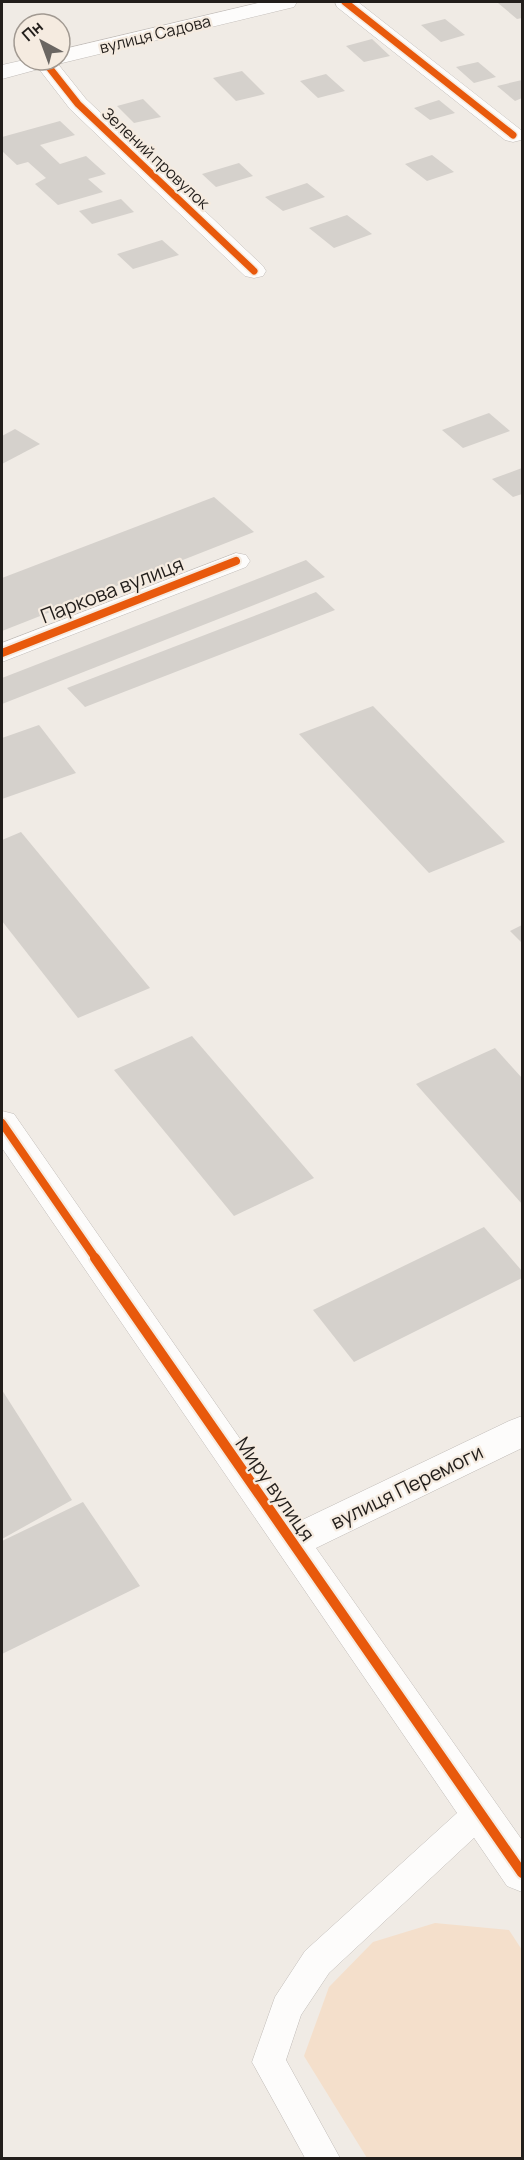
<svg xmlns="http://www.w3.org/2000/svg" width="524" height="2160" viewBox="0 0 524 2160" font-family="Manrope,sans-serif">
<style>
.green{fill:#f4dfcb}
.building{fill:#d5d1cc}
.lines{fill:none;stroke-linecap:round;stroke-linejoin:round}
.service-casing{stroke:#c1bcb8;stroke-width:1}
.minor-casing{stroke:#c1bcb8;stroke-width:1}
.service{fill:#fdfcfb;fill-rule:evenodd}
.minor{fill:#fdfcfb;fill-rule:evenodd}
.cycleway-far2-casing{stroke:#f5ebe0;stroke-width:10}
.cycleway-far1-casing{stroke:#f5ebe0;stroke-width:12}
.cycleway-casing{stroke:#f5ebe0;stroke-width:14}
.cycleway-far2{stroke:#e8590c;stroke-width:7}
.cycleway-far1{stroke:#e8590c;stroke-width:8}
.cycleway{stroke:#e8590c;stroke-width:10}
.labels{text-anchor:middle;stroke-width:4.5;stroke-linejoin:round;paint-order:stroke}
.far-street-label{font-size:16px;fill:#221e1b;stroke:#f5ebe0}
.street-label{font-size:20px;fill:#221e1b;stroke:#f5ebe0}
</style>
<rect width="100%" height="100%" fill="#f0ebe5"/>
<!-- green -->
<path class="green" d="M435,1923L509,1930L522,1950V2158H367L304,2056L329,1987L373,1942Z"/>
<!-- building -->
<g class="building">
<path d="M503,2H522V18L517,19L498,3Z"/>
<path d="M445,19L465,35L441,42L421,25Z"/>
<path d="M372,39L390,56L364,62L346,46Z"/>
<path d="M478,62L496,77L474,83L456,67Z"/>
<path d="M242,71L265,94L236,101L213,78Z"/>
<path d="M326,74L345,91L318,98L300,81Z"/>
<path d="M522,80V98L515,101L497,86Z"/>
<path d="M143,99L161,117L134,123L117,106Z"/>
<path d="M439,100L455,113L430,120L414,108Z"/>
<path d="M60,121L75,135L40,145L60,164L86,156L106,174L88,179L103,192L58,205L35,184L46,178L28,162L17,165L2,151V137Z"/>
<path d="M432,155L454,172L427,181L405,164Z"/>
<path d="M239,163L253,176L216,187L202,174Z"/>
<path d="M307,183L325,197L283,211L265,197Z"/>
<path d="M121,199L134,212L92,224L79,211Z"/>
<path d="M347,215L372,234L334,248L309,228Z"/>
<path d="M162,240L179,255L133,269L117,254Z"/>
<path d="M489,413L510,431L463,448L442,430Z"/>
<path d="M15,429L40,444L2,464V436Z"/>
<path d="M522,468V494L513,497L492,479Z"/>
<path d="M214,497L254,532L2,631V578Z"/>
<path d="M306,560L325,577L2,704V678Z"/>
<path d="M316,592L335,610L85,707L67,688Z"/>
<path d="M373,706L505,842L429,873L299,734Z"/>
<path d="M39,725L76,773L2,799V738Z"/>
<path d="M21,832L150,988L78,1018L2,921V840Z"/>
<path d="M522,925V943L510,931Z"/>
<path d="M192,1036L314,1178L234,1216L114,1070Z"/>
<path d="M495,1048L522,1078V1204L416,1084Z"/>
<path d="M484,1227L522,1271V1278L354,1362L313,1310Z"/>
<path d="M2,1390L72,1500L2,1539Z"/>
<path d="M83,1502L140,1586L2,1654V1541Z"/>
</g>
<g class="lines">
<!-- service casing -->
<g class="service-casing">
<path id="service" d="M479,1799L490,1803L495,1813L490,1823L329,1973L301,2015L286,2060L340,2158H305L252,2062L275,1997L305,1951L468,1803Z"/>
</g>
<!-- minor casing -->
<g class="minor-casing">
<g id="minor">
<path d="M262,2H297L294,7L58,64L86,99L263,266L266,271L263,276L254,278L245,276L70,109L39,69L2,79V65L24,60H60V50Z"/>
<path d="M335,2H358L521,130V140L513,142L505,140L337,7Z"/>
<path d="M236,553L246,555L250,561L246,567L2,662V643Z"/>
<path d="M2,1111L14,1114L298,1522L509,1421L522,1416V1448L316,1548L522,1840V1892L507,1886L2,1148Z"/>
</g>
</g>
<!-- service -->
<use href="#service" class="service"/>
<!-- minor -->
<use href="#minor" class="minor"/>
<!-- cycleway-far2 casing -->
<g class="cycleway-far2-casing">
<g id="cycleway-far2">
<path d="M345,2L513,135"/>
<path d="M44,61L78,104L254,271"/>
</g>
</g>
<!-- cycleway-far1 casing -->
<g class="cycleway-far1-casing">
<g id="cycleway-far1">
<path d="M2,653L236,561"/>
<path d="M2,1123L96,1259"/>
</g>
</g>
<!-- cycleway casing -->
<g class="cycleway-casing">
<path id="cycleway" d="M95,1258L522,1873"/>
</g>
<!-- cycleway-far2 -->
<use href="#cycleway-far2" class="cycleway-far2"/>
<!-- cycleway-far1 -->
<use href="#cycleway-far1" class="cycleway-far1"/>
<!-- cycleway -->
<use href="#cycleway" class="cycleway"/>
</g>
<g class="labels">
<!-- far-street labels -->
<g class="far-street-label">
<text transform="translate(155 34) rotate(-14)" y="6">вулиця Садова</text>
<text transform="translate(156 158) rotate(43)" y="6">Зелений провулок</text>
</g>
<!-- street labels -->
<g class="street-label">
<text transform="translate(112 590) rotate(-21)" y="7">Паркова вулиця</text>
<text transform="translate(407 1487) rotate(-26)" y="7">вулиця Перемоги</text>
<text transform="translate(275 1489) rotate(55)" y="7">Миру вулиця</text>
</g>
</g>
<!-- border -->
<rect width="524" height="2160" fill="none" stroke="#221e1b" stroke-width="6"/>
<!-- north arrow -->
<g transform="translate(42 42) rotate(319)"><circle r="28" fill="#f5ebe0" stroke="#a19991" stroke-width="1.5"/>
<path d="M0-4.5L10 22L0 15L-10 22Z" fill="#6a6662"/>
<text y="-9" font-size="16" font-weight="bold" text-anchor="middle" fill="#221e1b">Пн</text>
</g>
</svg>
